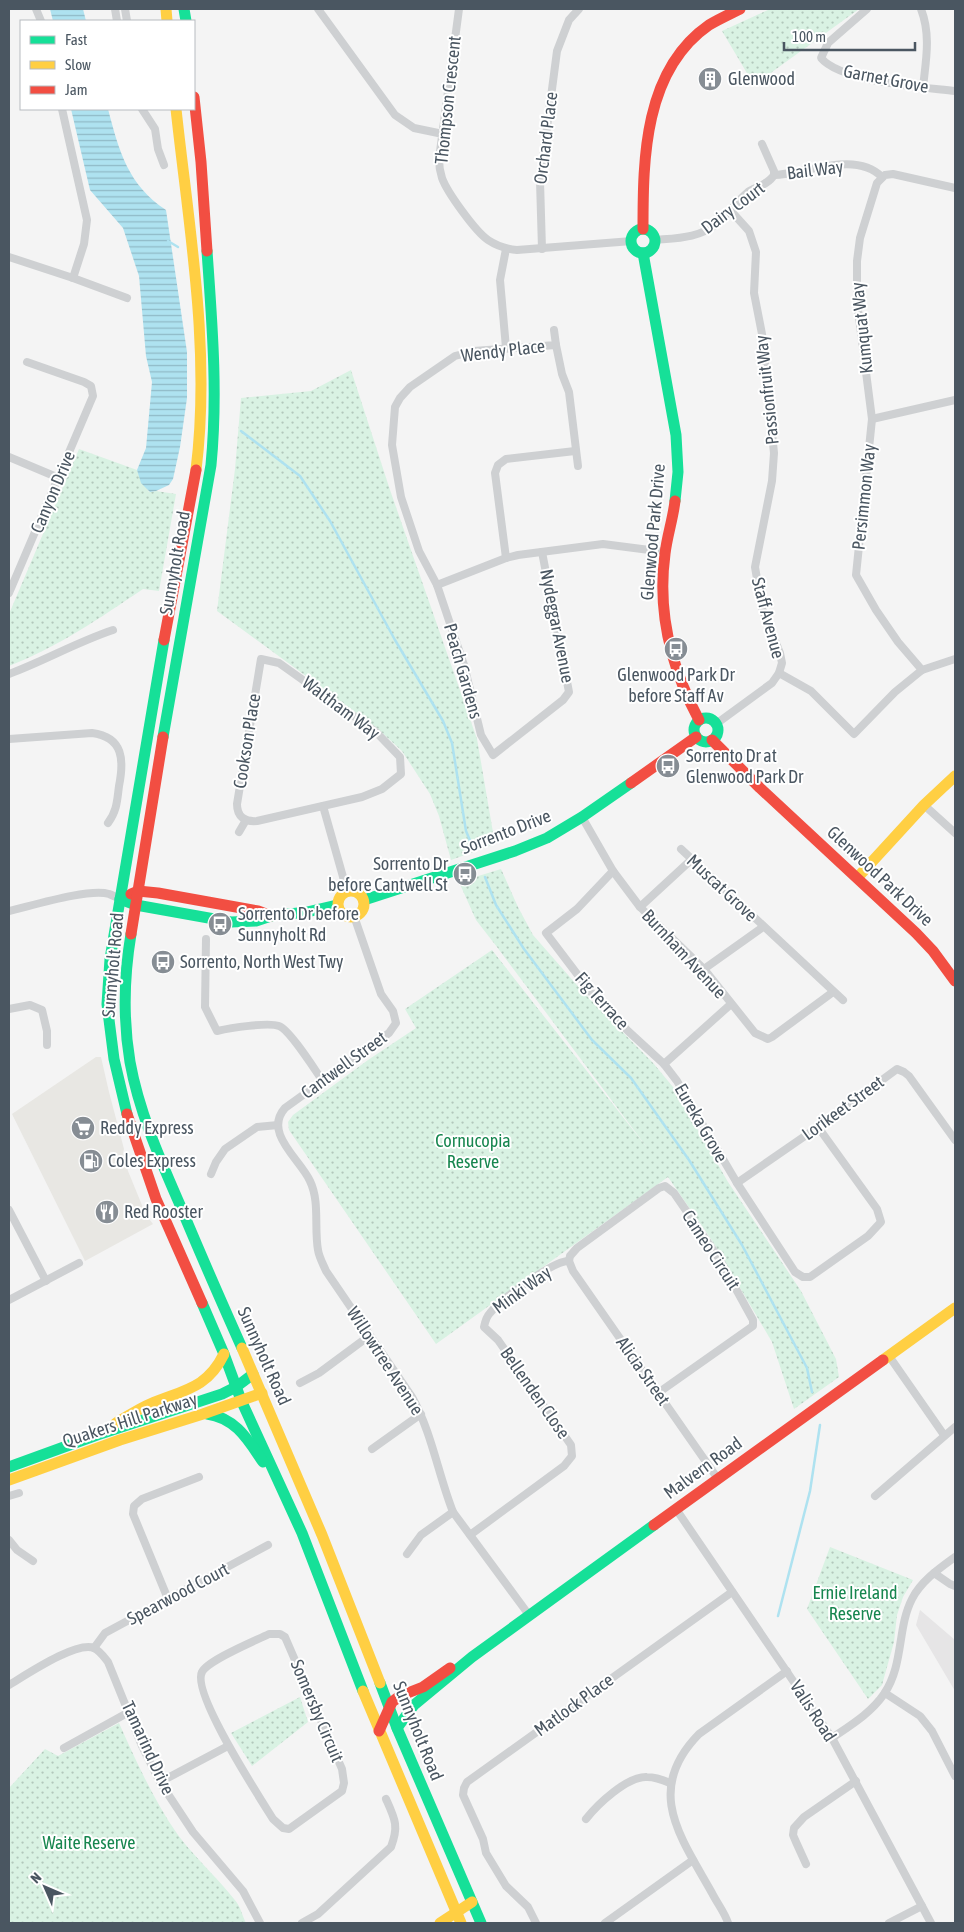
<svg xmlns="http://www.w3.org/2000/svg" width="964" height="1932" viewBox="0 0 964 1932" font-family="'Asap Condensed',sans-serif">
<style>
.commercial{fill:#e8e7e3}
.education{fill:#e6e5e6}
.park{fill:url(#park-dots)}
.water{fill:url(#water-rules)}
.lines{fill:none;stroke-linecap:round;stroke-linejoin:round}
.stream{stroke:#aee2f0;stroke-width:2.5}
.street{stroke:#ced0d2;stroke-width:8}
.fast{stroke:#16e098;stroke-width:11}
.slow{stroke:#ffcf43;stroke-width:11}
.jam{stroke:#f24e42;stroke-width:11}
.labels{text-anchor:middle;stroke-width:4;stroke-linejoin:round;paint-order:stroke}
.poi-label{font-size:18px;fill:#4a5661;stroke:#fff;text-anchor:start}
.street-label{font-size:18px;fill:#4a5661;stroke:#fff}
.park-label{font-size:18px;fill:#17864f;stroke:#fff}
</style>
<defs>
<pattern id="park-dots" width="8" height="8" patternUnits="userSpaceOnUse" patternTransform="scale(1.25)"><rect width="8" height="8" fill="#d9f2e3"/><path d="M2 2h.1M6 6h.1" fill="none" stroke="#b2c7bb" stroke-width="1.8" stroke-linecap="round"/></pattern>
<pattern id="water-rules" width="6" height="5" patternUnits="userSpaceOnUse" patternTransform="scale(1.25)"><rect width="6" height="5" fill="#aee2f0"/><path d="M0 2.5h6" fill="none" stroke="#90bac6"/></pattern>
</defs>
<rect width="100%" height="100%" fill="#f4f4f4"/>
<!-- commercial -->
<path class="commercial" d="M96,1057H101L109,1092L124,1149L123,1153L128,1171L146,1215L153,1224L85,1261L12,1114Z"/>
<!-- education -->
<path class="education" d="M920,1610L955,1640V1691L916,1625Z"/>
<!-- park -->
<g class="park">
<path d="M770,9H859L754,85L722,31Z"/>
<path d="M351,370L390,490L477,739L495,844L451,860L439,816L430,794L402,751L377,728L217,611L235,469L241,398L311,391Z"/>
<path d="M79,449L137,470L139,475L149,492L156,491L176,494L159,591L143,589C100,618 58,647 9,666V614Z"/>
<path d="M501,869L518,907L533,935L583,992L654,1064L673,1087L728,1182L801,1291L836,1359L839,1377L794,1409L772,1342L713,1242L668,1177L436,1344L289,1130L288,1122L293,1115L368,1060L416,1028L405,1009L492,950L648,1149L497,947L476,920L459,882Z"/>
<path d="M830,1547L913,1580L903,1597L897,1615L894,1642L882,1685L868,1699L807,1609Z"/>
<path d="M300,1697L308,1722L252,1766L231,1733Z"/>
<path d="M119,1723C136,1761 154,1801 178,1835C195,1858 217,1877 234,1899C240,1905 242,1915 246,1923H9V1788L45,1749L58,1756Z"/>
</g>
<!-- water -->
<g class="water">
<path d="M50,9H83L86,21H53Z"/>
<path d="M71,109H108C119,151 128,185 166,210L187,352V398L180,447L173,479L169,485L156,491L150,492L141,483L137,470L146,448L152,382L146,356L139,276L123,228L90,190Z"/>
</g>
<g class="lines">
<!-- stream -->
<g class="stream">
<path d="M168,241L178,247"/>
<path d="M241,431L300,476L330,521L395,640L443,721L452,743L466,831L474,850"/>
<path d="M485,877L496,905L524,949L592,1040L631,1078L689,1160L742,1245L807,1368L812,1392"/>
<path d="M778,1616L810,1491L820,1425"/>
</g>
<!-- street -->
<g class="street">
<path d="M36,9L41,21"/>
<path d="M115,9L117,21"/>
<path d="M125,9L127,21"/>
<path d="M318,9L395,115L414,128L443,134"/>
<path d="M459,9L439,159C439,165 440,172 442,178C447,192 475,231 488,240C497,246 506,249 517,250L632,241"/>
<path d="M867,9L828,43L821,58C841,82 923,87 955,91"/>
<path d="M921,9C931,35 926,60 923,87"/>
<path d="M62,109L87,220L84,244L73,278"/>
<path d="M142,109L155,129L158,149L164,165"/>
<path d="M774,175C806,174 855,150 882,177"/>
<path d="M655,240C677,238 700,238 718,223C729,213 737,201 748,192C756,187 769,184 774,175V171L762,144"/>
<path d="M506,249L500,280L506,348"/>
<path d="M542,249L540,181L557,51L569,20L579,9"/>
<path d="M9,257L73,278L127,298"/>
<path d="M556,345L562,374L569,392L578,466"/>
<path d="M872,419L955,400"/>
<path d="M9,457L59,478"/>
<path d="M542,552L569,692L563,700L493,755L481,735L464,665L437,585L419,551L401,497L392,445L395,407L400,398L410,387L455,356L474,351L556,345L554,330"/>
<path d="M506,558L495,473L498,465L506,459L575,451"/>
<path d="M437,585L506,558L518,555L603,544L665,552"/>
<path d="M9,593L93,396L91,386L84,382L27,362"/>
<path d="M261,659L279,663L376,732L400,757L401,774L382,789L362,797L257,821C245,822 237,817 237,804Z"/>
<path d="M922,670L898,642L876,610L856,575L872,419L857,302V261L860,238L877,183L885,175L893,174L955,188"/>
<path d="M779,673L811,691L854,734L895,692L922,670L955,659"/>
<path d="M9,674C44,661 77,642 113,630"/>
<path d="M716,724L772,683L779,673L782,663L780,653L762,608L755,567L772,481L774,453L762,334L754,293L756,252L749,231L730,210"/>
<path d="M9,739L92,733C124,737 124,761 119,786C117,801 117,811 108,823"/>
<path d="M924,805L955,833"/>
<path d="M323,806L347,891"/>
<path d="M582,817L613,871L640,907L704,969L755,1033L768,1039L772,1037L833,992"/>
<path d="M239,832L246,820"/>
<path d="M681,849L843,1000"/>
<path d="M613,871L577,909L546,933L590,991L628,1031L664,1064L677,1081L737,1183L795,1272L803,1277H810L868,1236L881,1222L877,1209L818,1127"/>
<path d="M640,907L691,860"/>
<path d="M9,911C31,906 89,888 109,894C113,895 117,898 120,899"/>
<path d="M354,916L381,994L393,1011L396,1023L389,1033L285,1108C263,1133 300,1159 310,1181C320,1202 314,1227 318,1250C319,1257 323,1264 326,1271L412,1397C432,1433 438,1474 453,1512L529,1615"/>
<path d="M206,939L205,1007L217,1031C230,1028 268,1022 279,1026C289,1029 315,1070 322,1080"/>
<path d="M704,969L763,927"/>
<path d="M9,1009L30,1005L42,1010L47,1031V1045"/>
<path d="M664,1064L731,1004"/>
<path d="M211,1174L216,1162L225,1149L257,1127L278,1125"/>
<path d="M737,1183L818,1127L897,1069L904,1072L909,1076L955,1140"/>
<path d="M9,1210L46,1281"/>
<path d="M569,1261L570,1256L577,1248L659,1188L665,1186L674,1193L720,1260L753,1320V1326L658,1393"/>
<path d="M569,1261L573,1271L718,1479"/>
<path d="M9,1300L79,1263"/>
<path d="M889,1356L944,1435"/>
<path d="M300,1383L319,1373L369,1336"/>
<path d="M372,1449L421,1414"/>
<path d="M9,1496L19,1493"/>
<path d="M875,1496L955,1427"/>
<path d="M676,1509L832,1738L931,1923"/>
<path d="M470,1535L564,1466L572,1456L571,1445L498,1340L484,1327C485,1322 486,1317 490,1313C500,1300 554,1260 569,1261"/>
<path d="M9,1540L17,1550L33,1561"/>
<path d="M407,1554L421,1535L453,1512"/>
<path d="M934,1573L950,1584L955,1586"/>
<path d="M168,1599L133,1514L134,1506L142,1499L199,1477"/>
<path d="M269,1634H280L285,1637L342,1769L344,1783L342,1791L289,1829L283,1828L273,1819C260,1798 191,1692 202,1672C208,1660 255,1641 269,1634Z"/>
<path d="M94,1648L105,1633L268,1545"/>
<path d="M9,1685C26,1675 76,1641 94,1648C100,1651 104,1657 108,1662L142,1746L160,1782L193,1832L243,1891L260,1923"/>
<path d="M885,1693L920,1716L932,1731L955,1776"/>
<path d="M832,1738C851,1725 871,1713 884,1694C904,1665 897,1628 912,1599C921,1581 940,1568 955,1557"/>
<path d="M64,1748L129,1712"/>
<path d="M160,1782L228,1746"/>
<path d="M586,1819C597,1805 627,1776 647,1777C655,1777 663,1780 670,1783"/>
<path d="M806,1864L796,1842L793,1835L794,1828L804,1817L856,1781"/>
<path d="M302,1923L318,1914L391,1847C399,1826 395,1819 386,1799"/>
<path d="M536,1923L528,1907L506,1886L486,1853L483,1839L463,1795L464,1788L467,1782L732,1592"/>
<path d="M605,1923L693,1860"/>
<path d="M728,1923C725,1913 717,1903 712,1893C680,1836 644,1790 699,1734L787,1671"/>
<path d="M889,1923L922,1906"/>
</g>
<!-- fast -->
<g class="fast">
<path d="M184,9L186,21"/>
<circle cx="643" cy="241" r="12"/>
<path d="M643,253L676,435L678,472L675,501"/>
<circle cx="706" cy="730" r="12"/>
<path d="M163,737L211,465C218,393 212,323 207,251"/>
<path d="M120,899L136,905L231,922L256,921L271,916L307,912L337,905"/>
<path d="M364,900L515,851L547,838L582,817L631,783"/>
<path d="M131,934C124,976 123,1020 130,1062C139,1112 160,1159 180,1205C200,1253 221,1301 242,1348"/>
<path d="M127,1114L114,1059L107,1004L110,959L164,640"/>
<path d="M202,1303L224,1354L241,1400L302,1533L363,1691"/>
<path d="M207,1414C236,1418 248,1440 263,1462"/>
<path d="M9,1467L97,1435L222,1394L236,1387L253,1374"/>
<path d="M380,1683L397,1728L481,1923"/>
<path d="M397,1728L414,1705L472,1657L654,1525"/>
</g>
<!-- slow -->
<g class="slow">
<path d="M166,9L167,21"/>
<path d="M176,109C189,229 211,350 196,470"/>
<path d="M858,877L924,805L955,776"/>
<circle cx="351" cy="904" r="13"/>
<path d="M242,1348L322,1535L380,1683"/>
<path d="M883,1360L955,1308"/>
<path d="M116,1423C127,1417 138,1409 150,1404C183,1390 207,1389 224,1354"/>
<path d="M9,1480L120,1440L203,1414L262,1393"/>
<path d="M363,1691L461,1923"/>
<path d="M440,1923L472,1902"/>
</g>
<!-- jam -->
<g class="jam">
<path d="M194,97L201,162L207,251"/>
<path d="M643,229C643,158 644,70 709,25C719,19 730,14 740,9"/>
<path d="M675,501C673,519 667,536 665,554C657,613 671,668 699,720"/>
<path d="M164,640L196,470"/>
<path d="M712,740L760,788L916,933L933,951L955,981"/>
<path d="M631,783L696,737"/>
<path d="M131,894L138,891L158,893L258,911L271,916"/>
<path d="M131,934L163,737"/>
<path d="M127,1114L156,1199L202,1303"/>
<path d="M654,1525L883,1360"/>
<path d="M379,1731L392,1702L400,1696L423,1687L450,1668"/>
</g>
</g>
<!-- icons -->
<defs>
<g id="building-disc" transform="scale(1.25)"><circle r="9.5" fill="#868d94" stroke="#fff"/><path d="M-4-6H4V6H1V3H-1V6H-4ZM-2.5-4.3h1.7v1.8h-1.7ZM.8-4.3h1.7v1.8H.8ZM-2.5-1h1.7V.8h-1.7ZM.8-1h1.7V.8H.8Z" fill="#fff"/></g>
<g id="bus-disc" transform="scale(1.25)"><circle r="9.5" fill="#868d94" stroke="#fff"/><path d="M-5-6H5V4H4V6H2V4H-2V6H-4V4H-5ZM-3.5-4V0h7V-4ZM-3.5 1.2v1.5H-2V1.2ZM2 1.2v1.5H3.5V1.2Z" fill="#fff"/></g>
<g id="supermarket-disc" transform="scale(1.25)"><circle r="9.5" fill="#868d94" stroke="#fff"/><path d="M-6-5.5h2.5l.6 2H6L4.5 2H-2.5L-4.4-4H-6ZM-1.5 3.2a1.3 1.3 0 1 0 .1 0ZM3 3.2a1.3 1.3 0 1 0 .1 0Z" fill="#fff"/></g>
<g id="fuel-disc" transform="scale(1.25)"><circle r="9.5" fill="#868d94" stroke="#fff"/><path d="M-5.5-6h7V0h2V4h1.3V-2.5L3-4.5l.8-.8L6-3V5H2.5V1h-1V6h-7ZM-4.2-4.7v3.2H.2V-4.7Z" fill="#fff"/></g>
<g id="restaurant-disc" transform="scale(1.25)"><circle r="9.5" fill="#868d94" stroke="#fff"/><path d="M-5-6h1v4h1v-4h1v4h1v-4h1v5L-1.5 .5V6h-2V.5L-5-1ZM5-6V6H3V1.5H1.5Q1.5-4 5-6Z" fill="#fff"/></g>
</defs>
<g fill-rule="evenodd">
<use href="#building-disc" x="710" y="79"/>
<use href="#bus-disc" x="676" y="649"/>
<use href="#bus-disc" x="668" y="766"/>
<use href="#bus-disc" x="465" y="874"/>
<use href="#bus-disc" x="220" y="924"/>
<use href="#bus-disc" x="163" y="962"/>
<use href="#supermarket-disc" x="83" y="1128"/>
<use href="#fuel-disc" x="91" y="1161"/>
<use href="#restaurant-disc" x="107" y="1212"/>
</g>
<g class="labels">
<!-- poi labels -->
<g class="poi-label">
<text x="728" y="85">Glenwood</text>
<text x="676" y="681" text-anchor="middle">Glenwood Park Dr<tspan x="676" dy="21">before Staff Av</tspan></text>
<text x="686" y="762">Sorrento Dr at<tspan x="686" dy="21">Glenwood Park Dr</tspan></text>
<text x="448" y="870" text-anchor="end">Sorrento Dr<tspan x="448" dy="21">before Cantwell St</tspan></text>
<text x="238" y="920">Sorrento Dr before<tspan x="238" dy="21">Sunnyholt Rd</tspan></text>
<text x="180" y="968">Sorrento, North West Twy</text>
<text x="100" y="1134">Reddy Express</text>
<text x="108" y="1167">Coles Express</text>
<text x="124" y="1218">Red Rooster</text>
</g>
<!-- street labels -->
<g class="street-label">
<text transform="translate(886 79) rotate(11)" y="6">Garnet Grove</text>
<text transform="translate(448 100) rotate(-84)" y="6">Thompson Crescent</text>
<text transform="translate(546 138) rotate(-83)" y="6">Orchard Place</text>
<text transform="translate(815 170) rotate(-7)" y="6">Bail Way</text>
<text transform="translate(733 208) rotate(-37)" y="6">Dairy Court</text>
<text transform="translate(862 328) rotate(-96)" y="6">Kumquat Way</text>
<text transform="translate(503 351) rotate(-7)" y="6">Wendy Place</text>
<text transform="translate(767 390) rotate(-96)" y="6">Passionfruit Way</text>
<text transform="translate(53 492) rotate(-67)" y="6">Canyon Drive</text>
<text transform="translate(864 497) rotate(-84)" y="6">Persimmon Way</text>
<text transform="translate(653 532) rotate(-85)" y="6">Glenwood Park Drive</text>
<text transform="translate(175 563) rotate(-80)" y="6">Sunnyholt Road</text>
<text transform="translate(768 618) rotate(75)" y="6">Staff Avenue</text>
<text transform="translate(557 626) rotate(79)" y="6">Nydeggar Avenue</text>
<text transform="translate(463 671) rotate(74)" y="6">Peach Gardens</text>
<text transform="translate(341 708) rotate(37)" y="6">Waltham Way</text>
<text transform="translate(247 741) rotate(-81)" y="6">Cookson Place</text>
<text transform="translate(506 832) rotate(-21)" y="6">Sorrento Drive</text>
<text transform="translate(880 876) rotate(43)" y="6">Glenwood Park Drive</text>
<text transform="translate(722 888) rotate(43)" y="6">Muscat Grove</text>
<text transform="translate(684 954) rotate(47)" y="6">Burnham Avenue</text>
<text transform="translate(113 965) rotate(-85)" y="6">Sunnyholt Road</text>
<text transform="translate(602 1001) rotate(48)" y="6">Fig Terrace</text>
<text transform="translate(344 1065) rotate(-36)" y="6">Cantwell Street</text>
<text transform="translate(843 1108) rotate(-36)" y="6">Lorikeet Street</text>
<text transform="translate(701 1123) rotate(60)" y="6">Eureka Grove</text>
<text transform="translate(711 1250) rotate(57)" y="6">Cameo Circuit</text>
<text transform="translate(522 1290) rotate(-36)" y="6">Minki Way</text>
<text transform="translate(264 1356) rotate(66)" y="6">Sunnyholt Road</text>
<text transform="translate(385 1361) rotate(57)" y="6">Willowtree Avenue</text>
<text transform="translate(643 1371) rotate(55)" y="6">Alicia Street</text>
<text transform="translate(535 1393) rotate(55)" y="6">Bellenden Close</text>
<text transform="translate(130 1420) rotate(-18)" y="6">Quakers Hill Parkway</text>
<text transform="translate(703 1468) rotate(-36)" y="6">Malvern Road</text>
<text transform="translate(178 1594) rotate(-28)" y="6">Spearwood Court</text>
<text transform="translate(574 1705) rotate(-36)" y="6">Matlock Place</text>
<text transform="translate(317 1711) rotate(67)" y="6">Somersby Circuit</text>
<text transform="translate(813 1711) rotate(57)" y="6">Valis Road</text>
<text transform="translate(418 1731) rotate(68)" y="6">Sunnyholt Road</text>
<text transform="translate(148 1748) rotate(65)" y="6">Tamarind Drive</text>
</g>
<!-- park labels -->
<g class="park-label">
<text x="473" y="1147">Cornucopia<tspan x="473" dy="21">Reserve</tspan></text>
<text x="855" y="1599">Ernie Ireland<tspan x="855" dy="21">Reserve</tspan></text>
<text x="89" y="1849">Waite Reserve</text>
</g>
</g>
<!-- border -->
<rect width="964" height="1932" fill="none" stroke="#4a5661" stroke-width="20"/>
<!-- legend -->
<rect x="20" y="20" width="175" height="90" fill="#ffffff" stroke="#b7bbc0"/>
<rect x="30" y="36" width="25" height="8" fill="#16e098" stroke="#b7bbc0"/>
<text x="65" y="45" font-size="15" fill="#4a5661">Fast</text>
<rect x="30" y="61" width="25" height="8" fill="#ffcf43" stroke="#b7bbc0"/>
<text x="65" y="70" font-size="15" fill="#4a5661">Slow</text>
<rect x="30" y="86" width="25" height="8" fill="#f24e42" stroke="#b7bbc0"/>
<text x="65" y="95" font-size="15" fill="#4a5661">Jam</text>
<!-- north arrow -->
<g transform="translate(45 1887) rotate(315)" stroke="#ffffff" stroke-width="4" paint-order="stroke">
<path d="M0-4L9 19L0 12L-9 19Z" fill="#4a5661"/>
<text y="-8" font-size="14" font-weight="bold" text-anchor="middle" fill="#4a5661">N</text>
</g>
<!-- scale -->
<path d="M784 42v8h131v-8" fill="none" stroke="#4a5661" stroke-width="2.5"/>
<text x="792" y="42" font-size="15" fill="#4a5661" stroke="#ffffff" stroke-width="4" paint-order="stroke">100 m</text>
</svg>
